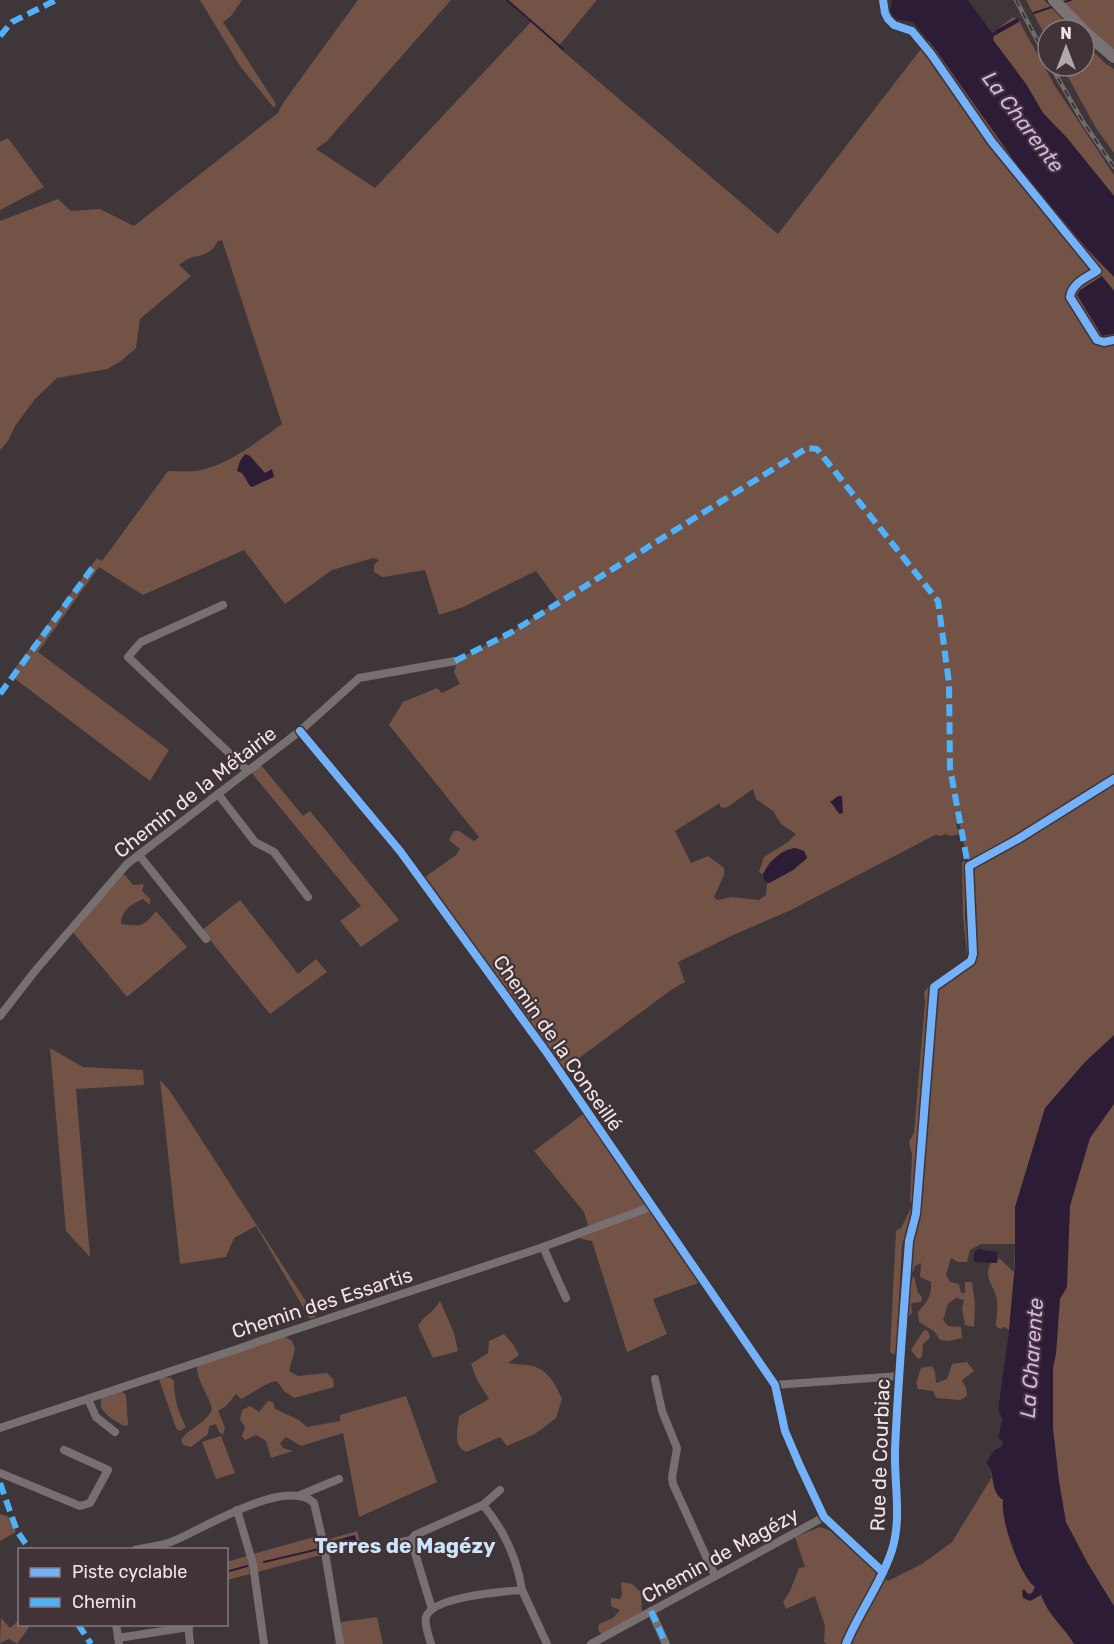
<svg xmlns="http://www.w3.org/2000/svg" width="1114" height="1644" viewBox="0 0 1114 1644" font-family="Rubik,sans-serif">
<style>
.green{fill:#735346;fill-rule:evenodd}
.water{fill:#2d1c36}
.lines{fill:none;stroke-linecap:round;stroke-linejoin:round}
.stream{stroke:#2d1c36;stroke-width:2}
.minor{stroke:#787070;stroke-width:8}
.secondary{stroke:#7a7274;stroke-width:12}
.rail-casing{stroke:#726c6d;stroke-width:4.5}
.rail{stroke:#413337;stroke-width:2;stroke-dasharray:7;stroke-linecap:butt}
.quiet{stroke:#4fb1f8;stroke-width:6;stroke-dasharray:12 6;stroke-linecap:butt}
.cycleway-casing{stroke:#413337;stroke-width:11}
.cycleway{stroke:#73b2f8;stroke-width:8}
.labels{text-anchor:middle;stroke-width:4.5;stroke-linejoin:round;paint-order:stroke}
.street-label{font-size:20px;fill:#eee5e7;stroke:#413337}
.water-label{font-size:21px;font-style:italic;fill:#d6b3ed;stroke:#413337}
.neighbourhood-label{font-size:21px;font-weight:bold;fill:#cbe5fa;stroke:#413337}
</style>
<rect width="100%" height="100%" fill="#3e3638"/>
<!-- green -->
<g class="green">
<path d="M200,0H242L231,16L223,22L276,104L274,108L240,66Z"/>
<path d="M358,0H451L327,141L316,149L375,188L531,22L506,0H597L558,47L778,234L928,40L965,56L1114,237V1644H827L824,1642L825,1626L815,1596L786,1609L783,1602L790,1591L799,1568L805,1567L795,1537L820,1527L829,1530L888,1581L922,1564L952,1542L992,1477L989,1465L986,1463L994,1450L1002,1446L1003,1442L998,1438L1002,1419L998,1409L1009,1330L1005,1327L1000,1329L996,1326C996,1318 998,1309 997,1301C996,1287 982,1278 991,1263H997L999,1258L1014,1272L1015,1244H981L970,1250L967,1262H958L951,1258L946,1275L950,1282L959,1284L961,1293H965V1282H972L975,1304L974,1327L965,1325L962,1309L964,1300L956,1298L948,1304L943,1320L948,1326L961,1327L962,1338L949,1341L940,1340L934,1331L919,1322L918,1312C927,1302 932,1296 931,1282L920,1277L921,1263L915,1266L913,1272L909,1271L916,1214L934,987L971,961L973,954L969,866L959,823L956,824L959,834L951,836L945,834L941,836L935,835L791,910L731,936L678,962L685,982L671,990L563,1070L421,880L456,855L460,849L449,840L454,831H459L474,841L479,837L389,725L403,702L437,688L442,693L460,684L454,672L458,659L510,633L558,601L536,571L463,607L439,615L425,570L383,577L374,572V565L379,560L373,558L332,570L285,604L244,550L143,595L99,567L38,652L169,750L150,781L10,675L97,558L102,561L168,471C177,471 187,472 196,471C229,465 255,443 282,424L222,240L218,241C212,253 204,255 193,257C188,258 183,262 179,265L191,276L140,319L136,348L121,361L107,369L57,378L35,399L15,426L8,441L0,450V221L58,199L71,211L100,209L134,226L278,113L283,103ZM753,789L756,799L773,811L781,824L796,834L788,842L764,857L759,872L763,874L770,862L795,848L804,851L807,858L793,870L767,884L766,895L759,900L731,897L717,900L714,897L724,875V868L708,856L691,863L675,831L720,803V807L726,808Z"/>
<path d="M1027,0H1044L1073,30H1048V41L1027,2Z"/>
<path d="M1062,0H1114V49L1080,20Z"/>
<path d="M1013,17L1018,19L1055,86L1114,175V196L1067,138L1043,113L1026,84L993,40L992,33Z"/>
<path d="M1084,43L1106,64L1114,69V153L1096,128L1062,66H1084Z"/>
<path d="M8,138L44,187L0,210V142Z"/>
<path d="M261,765L303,816L310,811L399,920L361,947L340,921L361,906L251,772Z"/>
<path d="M965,861V918L969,953L967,954L963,917L962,862Z"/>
<path d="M119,873L126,876L133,885L144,884L142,891L150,899V905L143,899C131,904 121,911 121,924C140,927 145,926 156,911L187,947L127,997L71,930Z"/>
<path d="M240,900L298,974L316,959L327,972L270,1014L202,930Z"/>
<path d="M929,986L931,992L917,1147L915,1198L910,1225L902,1244L896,1354H892L890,1351L896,1231L901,1228L913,1204L910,1202L912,1155L909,1142L914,1133L925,1002L924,992Z"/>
<path d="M50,1048L83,1067L143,1070L144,1085L76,1089L90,1257L66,1231Z"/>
<path d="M160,1080L170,1091L316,1317L310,1319L256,1226L234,1238L226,1257L180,1264Z"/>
<path d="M587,1111L704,1281L653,1299L667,1334L627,1352L592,1241L581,1239L579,1234L589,1229L584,1212L534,1151Z"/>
<path d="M914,1276L918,1293L922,1297L921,1302L911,1303L912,1313L909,1316L906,1314L908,1284Z"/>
<path d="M440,1301L454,1333L458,1351L433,1358L418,1326C424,1315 433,1313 440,1301Z"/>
<path d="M924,1330L928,1331L930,1338L923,1344L922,1357L918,1359L911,1350Z"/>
<path d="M276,1332L292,1341L295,1349L289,1371L298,1376L327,1373L333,1379L334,1387L294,1398L284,1391L277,1381C266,1382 252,1394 241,1399L236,1394L226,1406L218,1411L225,1427L223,1435L219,1432L216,1424L209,1426L208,1434L191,1447L183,1445L181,1440C190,1427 203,1426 212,1410C209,1394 196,1381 197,1365L243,1347L252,1339Z"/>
<path d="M504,1334L513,1344L519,1355L508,1363C516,1365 525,1364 533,1366C549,1371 556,1385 562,1399L556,1418L535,1434L507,1446L500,1437L466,1452C452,1445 458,1430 459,1416L489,1399L477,1380L471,1364L488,1353L489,1341Z"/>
<path d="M967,1362L974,1371L962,1380L966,1388L967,1396L960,1400L936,1398L933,1391L918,1389L916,1383L921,1368L932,1366L935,1372L936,1383L947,1379L952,1364Z"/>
<path d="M165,1377L171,1378L174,1381C174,1399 178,1412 186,1427L180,1431L176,1428L159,1379Z"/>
<path d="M120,1390L126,1395L128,1425L124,1426L110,1418L101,1408V1394Z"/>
<path d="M406,1396L437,1482L359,1517L343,1433L301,1446L286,1437L280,1443L283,1448L293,1451L271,1458L266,1441L256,1435L245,1440L242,1436L245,1427L240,1420L242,1410L250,1406L259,1412L268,1401L273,1402L275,1409L299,1420L307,1427L340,1421V1415Z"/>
<path d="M221,1436L235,1473L216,1479L202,1442Z"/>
<path d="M0,1514L9,1517L16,1532L0,1541Z"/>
<path d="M357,1531L361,1545L329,1553L326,1540Z"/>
<path d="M317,1536L321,1555L257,1572L253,1554Z"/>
<path d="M247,1556L250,1574L227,1580V1562Z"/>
<path d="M621,1582L632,1584L641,1592L642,1616L604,1637L598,1630L599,1624L613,1618L620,1610L611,1606V1598L620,1599L622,1594Z"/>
<path d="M377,1617L383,1644H341V1622Z"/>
<path d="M1,1618L10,1628L19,1620L20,1624L28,1625L29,1627L17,1644L9,1639L0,1643Z"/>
</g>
<!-- water -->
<g class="water">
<path d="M892,0H968L992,33L1018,19L1019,22L994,36L993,40L1026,84L1043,113L1067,138L1114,196V277L1086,248L1020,169L935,49L913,22L894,19L890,14Z"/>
<path d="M1102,276L1114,291V334L1102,336L1077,295L1080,290Z"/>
<path d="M245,454L250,456L265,473L272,469L274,477L252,487L250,486L242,473L237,471L240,461Z"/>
<path d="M838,796H842L843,813L840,814C835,810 835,806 830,802Z"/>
<path d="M795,848L804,851L807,858L793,870L769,883L764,880L763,874C770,861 780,850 795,848Z"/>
<path d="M1114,1035V1104L1090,1138L1070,1206L1067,1287L1060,1299L1056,1354L1053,1368V1428L1059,1481L1066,1522L1087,1562L1114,1606V1644H1074C1064,1627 1047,1614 1041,1595L1030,1601L1023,1598L1022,1591L1024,1589L1028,1594L1032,1593L1035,1587C1020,1577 1000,1519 1003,1500C988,1489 997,1474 986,1463L994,1450L1002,1446L1003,1442L998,1438L1002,1419L998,1409L1009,1330L1015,1263V1207L1045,1108L1085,1062Z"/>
<path d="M978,1249L997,1252V1263L974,1262V1252Z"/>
<path d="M355,1535L357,1544L335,1550L333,1541Z"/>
</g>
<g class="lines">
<!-- stream -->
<g class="stream">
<path d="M507,0L563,49"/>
<path d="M1064,2L1071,0"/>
<path d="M1034,13L1052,7"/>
<path d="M996,31L1018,19"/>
<path d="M264,1562L319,1549"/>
<path d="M226,1572L247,1566"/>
</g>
<!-- minor -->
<g class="minor">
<path d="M223,605L141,642L128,657L248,771"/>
<path d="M300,731L400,851L547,1053L775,1385L785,1431L800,1466L824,1517L883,1572"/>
<path d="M218,794L255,842L274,852L308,897"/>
<path d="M139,855L206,939"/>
<path d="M0,1016L35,971L127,864L300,731L359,678L455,661"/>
<path d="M543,1247L566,1298"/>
<path d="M655,1379L662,1411L677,1448L672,1478L673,1484L715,1576"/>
<path d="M775,1385L899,1376"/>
<path d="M88,1399L96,1417L115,1432"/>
<path d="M0,1428L543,1247L653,1206"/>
<path d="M0,1473L80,1506L90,1503L108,1470L64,1450"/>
<path d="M298,1496L339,1479"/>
<path d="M483,1505L500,1490"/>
<path d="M237,1510L253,1564L264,1644"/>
<path d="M397,1543L411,1540"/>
<path d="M135,1550C147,1547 160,1546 171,1542C202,1530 285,1476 314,1503L324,1546L340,1644"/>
<path d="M432,1609L411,1540L415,1535L483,1505C504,1530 517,1558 522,1590"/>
<path d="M651,1611L666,1644"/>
<path d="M116,1624L119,1644"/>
<path d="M188,1624L190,1644"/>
<path d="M118,1638L189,1627"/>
<path d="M431,1644C429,1636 424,1625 426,1617C433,1596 502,1592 522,1590L547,1644"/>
<path d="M591,1644L824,1517"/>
<path d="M846,1644L857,1617L883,1572L893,1548L898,1502L895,1456L901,1363"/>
</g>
<!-- secondary -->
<g class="secondary">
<path d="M1054,0L1083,30"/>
<path d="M1084,31L1114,57"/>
</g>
<!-- rail casing -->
<g class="rail-casing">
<g id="rail">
<path d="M1016,0L1048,61"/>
<path d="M1051,66L1083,122L1114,167"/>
</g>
</g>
<!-- rail -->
<use href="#rail" class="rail"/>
<!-- quiet -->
<g class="quiet">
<path d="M0,36L12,22L56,0"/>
<path d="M455,661L510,633L807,448L817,449L938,601L949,683L950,768L969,871"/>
<path d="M0,694L93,567"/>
<path d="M0,1483L17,1531L30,1550"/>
<path d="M651,1611L666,1644"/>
<path d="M78,1624L91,1644"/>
</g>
<!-- cycleway casing -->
<g class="cycleway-casing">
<g id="cycleway">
<path d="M883,0L885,13L888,19L894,25L912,31L931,54L992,142L1097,271C1086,278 1072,283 1070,297L1097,340L1104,342L1114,340"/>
<path d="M300,731L400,851L547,1053L775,1385L785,1431L800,1466L824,1517L883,1572"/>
<path d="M846,1644C859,1612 882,1582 892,1550C902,1518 894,1483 895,1450C898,1380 904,1310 909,1241L916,1214L934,987L971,961L973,954L969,866L1018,839L1114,779"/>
</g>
</g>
<!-- cycleway -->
<use href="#cycleway" class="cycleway"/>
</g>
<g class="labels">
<!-- street labels -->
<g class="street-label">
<text transform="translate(195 792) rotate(-38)" y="7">Chemin de la Métairie</text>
<text transform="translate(558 1043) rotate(55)" y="7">Chemin de la Conseillé</text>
<text transform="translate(322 1303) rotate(-18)" y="7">Chemin des Essartis</text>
<text transform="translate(880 1455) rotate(-88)" y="7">Rue de Courbiac</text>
<text transform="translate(720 1555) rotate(-29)" y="7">Chemin de Magézy</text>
</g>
<!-- water labels -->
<g class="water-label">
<text transform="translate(1023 122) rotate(53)" y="7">La Charente</text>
<text transform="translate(1032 1358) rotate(-86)" y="7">La Charente</text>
</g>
<!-- neighbourhood labels -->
<g class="neighbourhood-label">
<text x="405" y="1553">Terres de Magézy</text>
</g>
</g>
<!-- legend -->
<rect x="18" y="1548" width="210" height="78" fill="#413337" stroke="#867a7d" stroke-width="1.5"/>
<rect x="30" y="1568" width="30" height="9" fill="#73b2f8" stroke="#867a7d" stroke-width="1.5"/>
<text x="72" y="1578" font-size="18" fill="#eee5e7">Piste cyclable</text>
<rect x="30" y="1598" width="30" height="9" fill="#4fb1f8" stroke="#867a7d" stroke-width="1.5"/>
<text x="72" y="1608" font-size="18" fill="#eee5e7">Chemin</text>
<!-- north arrow -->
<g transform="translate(1066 48)"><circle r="28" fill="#413337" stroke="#867a7d" stroke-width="1.5"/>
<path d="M0-4.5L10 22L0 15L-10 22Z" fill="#b0a8aa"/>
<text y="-9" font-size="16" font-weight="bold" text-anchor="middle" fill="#eee5e7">N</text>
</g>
</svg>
